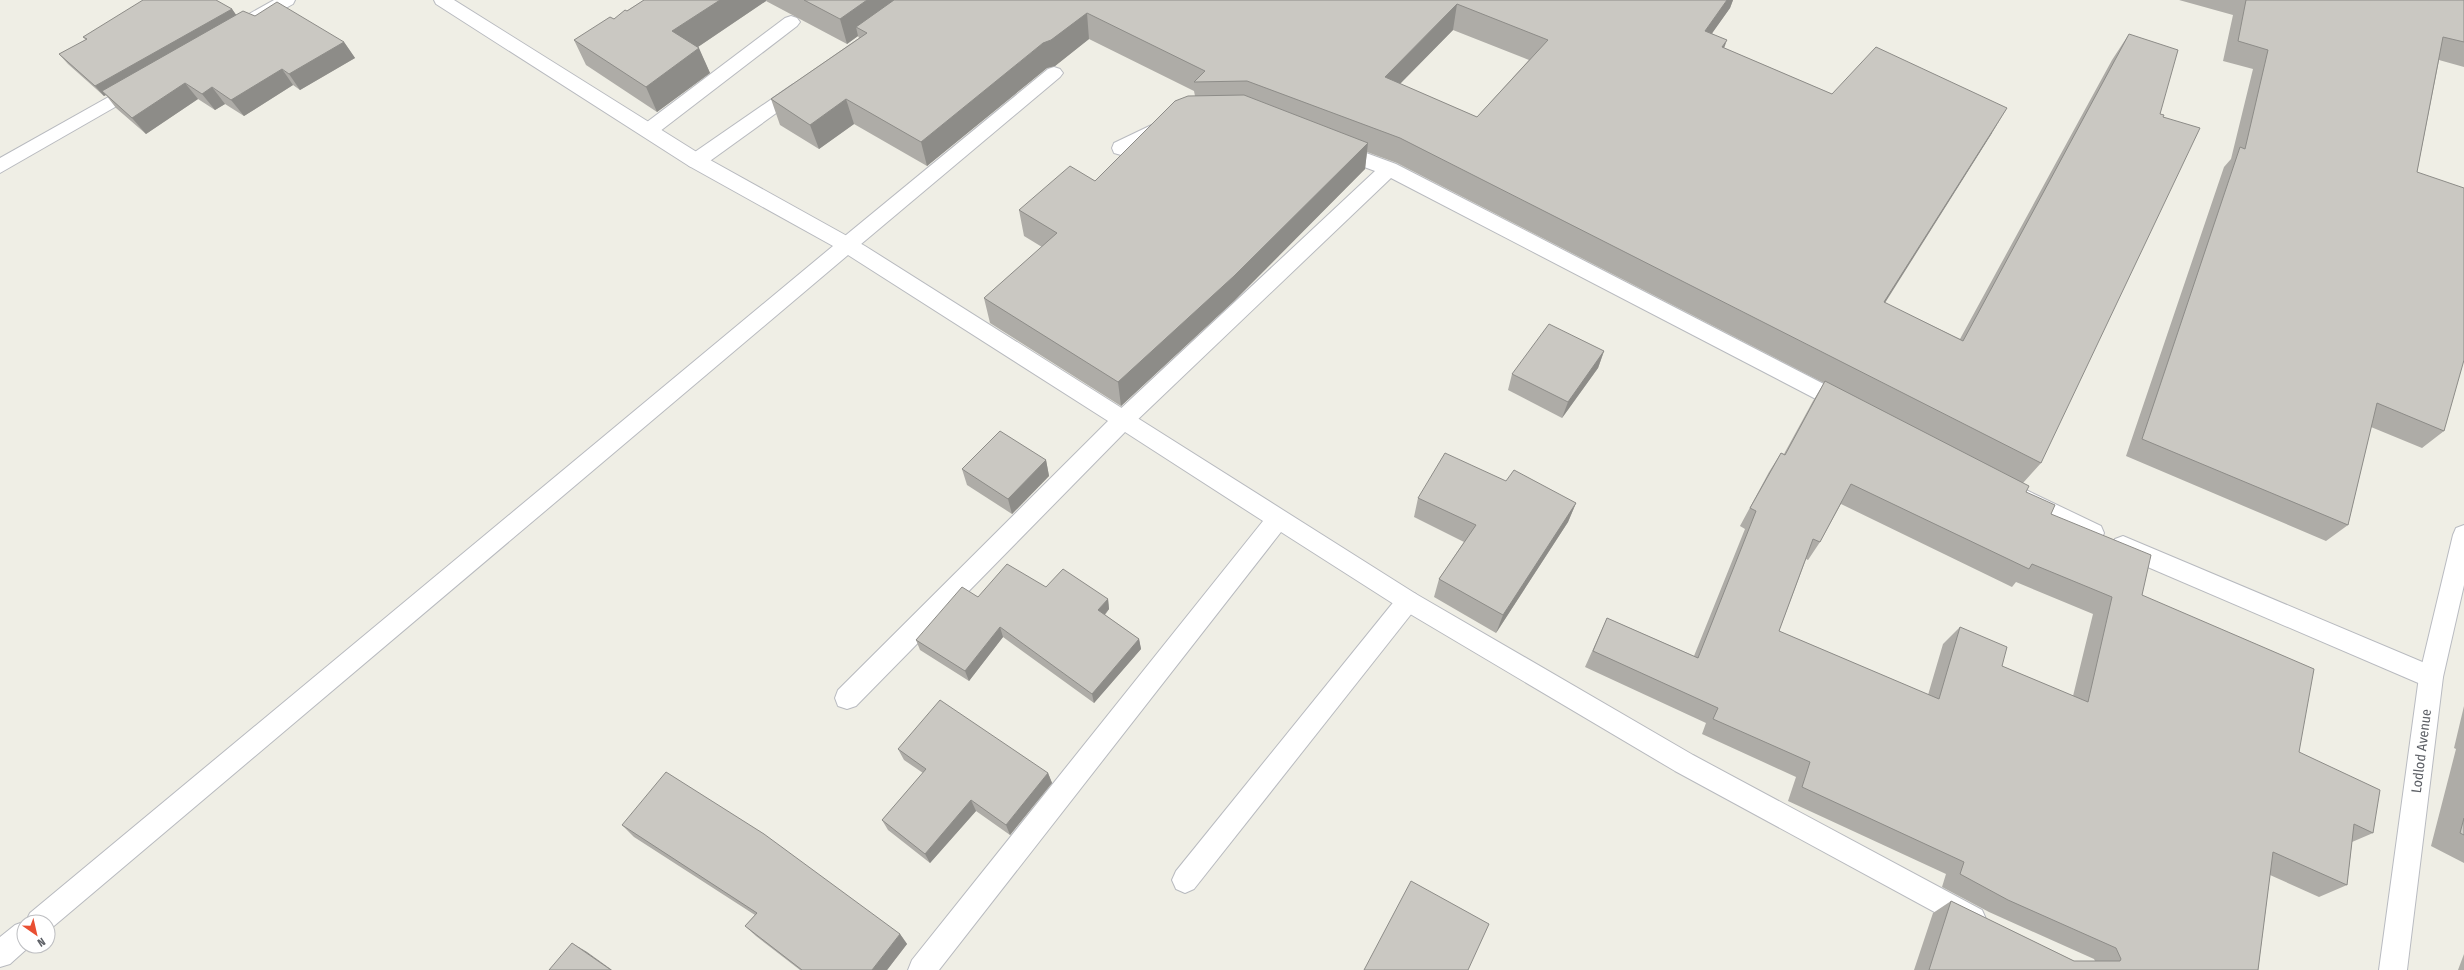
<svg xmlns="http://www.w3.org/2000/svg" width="2464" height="970" viewBox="0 0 2464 970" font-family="'Fira Sans Condensed',sans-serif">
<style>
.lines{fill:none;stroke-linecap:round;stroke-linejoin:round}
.lane-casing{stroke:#b8babf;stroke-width:2}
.street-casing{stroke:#b8babf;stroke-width:2}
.secondary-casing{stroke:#b9bbc1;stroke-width:2}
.lane{fill:#fff;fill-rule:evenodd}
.street{fill:#fff;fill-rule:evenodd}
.secondary{fill:#fff;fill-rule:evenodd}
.wall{fill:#aeaca7;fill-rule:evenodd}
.shaded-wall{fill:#8d8c88}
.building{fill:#cac8c2;stroke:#8d8c88;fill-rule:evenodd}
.labels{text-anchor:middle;stroke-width:4;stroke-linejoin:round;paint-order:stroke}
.street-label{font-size:14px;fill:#5d6066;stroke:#fff}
</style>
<rect width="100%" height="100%" fill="#efeee5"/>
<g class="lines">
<!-- lane casing -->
<g class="lane-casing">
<g id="lane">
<path d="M791,16L797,18L800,22L797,26L655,135L649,136L643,135L640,130L643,125L785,18Z"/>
<path d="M1054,67L1060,69L1063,73L1060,77L854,250L847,252L840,250L837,245L840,240L1048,69Z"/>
<path d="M798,83L804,85L807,89L804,93L703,166L696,168L689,166L687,161L689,156L792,85Z"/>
<path d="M1160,121L1166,123L1169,127L1166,131L1128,153L1121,155L1114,153L1112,148L1114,143Z"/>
<path d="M1339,143L1396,164L1851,398L1855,404L1851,410L1844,413L1837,410L1391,178L1132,425L1124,428L1116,425L1113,419L1116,413L1375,171L1332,155L1330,150L1332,145Z"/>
<path d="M2026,490L2101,526L2104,533L2101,540L2093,543L2085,540L2018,506L2015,499L2018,492Z"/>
<path d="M2123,536L2439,669L2443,677L2439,685L2431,688L2423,685L2115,553L2112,546L2115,539Z"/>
<path d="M1408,591L1416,594L1420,601L1416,608L1194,889L1185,893L1176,889L1172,880L1176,871L1400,594Z"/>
</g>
</g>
<!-- street casing -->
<g class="street-casing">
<g id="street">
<path d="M274,0H295L293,4L261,22H249L246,18L249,14Z"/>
<path d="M434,0H454L703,156L865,246L1416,594L1693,755L1982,910L1986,919L1982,928L1973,932L1964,928L1675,771L1400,608L1281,532L939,970H908L912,960L1263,521L1125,432L856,706L847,709L838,706L835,698L838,690L1108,421L848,255L48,931V922H24V946H30L10,964L0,967V937L15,925L26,921L30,913L833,246L689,166L436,4Z"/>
<path d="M137,81L143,83L146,87L143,91L0,173V158Z"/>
</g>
</g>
<!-- secondary casing -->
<g class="secondary-casing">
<path id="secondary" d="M2464,525V585L2443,677L2407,970H2379L2419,677L2453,535L2456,528Z"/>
</g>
<!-- lane -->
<use href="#lane" class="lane"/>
<!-- street -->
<use href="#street" class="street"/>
<!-- secondary -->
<use href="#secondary" class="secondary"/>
</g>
<!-- wall -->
<g class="wall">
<path d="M644,0H1733L1730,8L1712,33L1724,48L1832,94L1992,133L1885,303L1960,339L2112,60L2129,34L2041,463L2023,483L2026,492L2142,595L2299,752L2373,833L2352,842L2347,885L2319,897L2270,875L2258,970H1914L1933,913L1951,901L2074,961H2095L2094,959L1989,912L1942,887L1946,874L1788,801L1796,777L1702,734L1706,723L1585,667L1607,618L1694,656L1745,529L1740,526L1769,472L1781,453L1784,454L1813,401L1824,383L1397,163L1367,152L1365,169L1234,301L1121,406L990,323L984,298L1042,247L1024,236L1019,210L1095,181L1195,96L1194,91L1089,39L1055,66L1047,68L927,166L854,124L819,149L780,125L771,99L859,38L858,36L847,44L766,1L698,47L710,73L657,112L586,65L574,40L614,19ZM1453,30L1529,60L1477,117L1400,84ZM1841,504L2012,587L2016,582L2093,614L2073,696L2002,666L1960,627L1943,644L1928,695L1779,631L1806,559L1808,560L1820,542Z"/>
<path d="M2179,0H2464V67L2439,60L2417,172L2444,431L2422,448L2371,427L2348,525L2326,541L2126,456L2224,167L2231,159L2253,69L2223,61L2233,15Z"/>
<path d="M232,9L236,15L255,16L344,42L355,58L300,90L293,85L244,116L225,104L215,110L198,99L146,134L116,108L106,95L104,96L68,64L59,54L86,40L83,37Z"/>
<path d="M1604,351L1598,368L1562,418L1508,390L1512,374Z"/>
<path d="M1046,460L1049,476L1012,514L967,485L962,469Z"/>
<path d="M1506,481L1576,503L1568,522L1496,633L1434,597L1439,579L1464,542L1414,517L1418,498Z"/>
<path d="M1046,587L1108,599L1109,609L1105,615L1139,639L1141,649L1094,703L1003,637L969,681L920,650L916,640L978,597Z"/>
<path d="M2464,706V863L2431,846L2456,749L2454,748Z"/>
<path d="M898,749L1048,773L1052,783L1010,835L976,811L930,863L888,830L882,820L923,773L904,760Z"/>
<path d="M622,825L900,934L907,944L887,970H800L756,936L745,926L755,915L634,837Z"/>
<path d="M2464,954V970H2458Z"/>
</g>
<!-- shaded-wall -->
<g class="shaded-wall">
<path d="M720,0H766V1L683,57L672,31Z"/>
<path d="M867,0H910L856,27L858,36L847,44L840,19Z"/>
<path d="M1727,0H1733L1730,8L1696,56L1705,31Z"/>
<path d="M1457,4L1453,30L1382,102L1385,77Z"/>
<path d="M232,9L239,19L102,91L106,95L104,96L95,86Z"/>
<path d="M1087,13L1089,39L1055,66L1047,68L927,166L921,142L1043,43Z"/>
<path d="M1727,40L1718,65L1722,47Z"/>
<path d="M344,42L355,58L300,90L289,74Z"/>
<path d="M699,48L710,73L657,112L646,87Z"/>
<path d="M282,69L293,85L244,116L231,100Z"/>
<path d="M185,83L198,99L146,134L132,118Z"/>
<path d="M212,87L225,104L215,110L202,94Z"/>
<path d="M846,99L854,124L819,149L810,125Z"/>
<path d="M2007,108L1992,133L1870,326L1884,302Z"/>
<path d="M1368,143L1365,169L1234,301L1121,406L1118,382Z"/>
<path d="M1604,351L1598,368L1562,418L1568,402Z"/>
<path d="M1046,460L1049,476L1012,514L1008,499Z"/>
<path d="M1576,503L1568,522L1496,633L1503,615Z"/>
<path d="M1108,599L1109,609L1100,620L1098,610Z"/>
<path d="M1000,627L1003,637L969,681L965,671Z"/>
<path d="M1139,639L1141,649L1094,703L1092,694Z"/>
<path d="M1048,773L1052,783L1010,835L1006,825Z"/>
<path d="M971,800L976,811L930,863L925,854Z"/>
<path d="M900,934L907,944L887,970H872Z"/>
<path d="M572,943L587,952L612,970H611Z"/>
</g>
<!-- building -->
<g class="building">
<path d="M143,0H216L232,9L95,86L59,54L87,39L83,37Z"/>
<path d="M644,0H720L672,31L699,48L646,87L574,40L610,17L614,19L625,10L627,11Z"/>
<path d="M804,0H867L840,19Z"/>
<path d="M894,0H1727L1705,31L1727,40L1722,47L1832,94L1876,47L2007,108L1884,302L1963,341L2129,34L2178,50L2160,114L2164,115L2163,117L2200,128L2041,463L1400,138L1247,81L1194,82L1205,71L1087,13L1051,40L1043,43L921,142L846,99L810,125L771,99L867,33L856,27ZM1457,4L1548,40L1477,117L1385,77Z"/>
<path d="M2246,0H2464V42L2443,37L2417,172L2464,188V360L2444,431L2377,403L2348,525L2142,439L2240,147L2245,149L2268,50L2238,41Z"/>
<path d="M277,2L344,42L289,74L282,69L231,100L212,87L202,94L185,83L132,118L102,91L243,11L255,16Z"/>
<path d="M1244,95L1368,143L1234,276L1118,382L984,298L1057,233L1019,210L1070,166L1095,181L1175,101L1188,96Z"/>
<path d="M1549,324L1604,351L1568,402L1512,374Z"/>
<path d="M1825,381L2029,486L2026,492L2055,505L2051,514L2151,555L2142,595L2314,669L2299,752L2380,790L2373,833L2354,824L2347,885L2273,852L2258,970H1929L1951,901L2074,961H2120L2121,959L2116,948L2008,900L1960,874L1964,862L1802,787L1810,762L1713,719L1718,708L1593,651L1607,618L1698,658L1756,511L1750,508L1781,453L1785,455ZM1851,484L2029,569L2032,564L2112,597L2088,702L2002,666L2007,647L1960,627L1939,699L1779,631L1813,539L1820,542Z"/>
<path d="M1000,431L1046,460L1008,499L962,469Z"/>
<path d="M1445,453L1506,481L1514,470L1576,503L1503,615L1439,579L1476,525L1418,498Z"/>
<path d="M1007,564L1046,587L1063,569L1108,599L1098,610L1139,639L1092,694L1000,627L965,671L916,640L962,587L978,597Z"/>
<path d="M940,700L1048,773L1006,825L971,800L925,854L882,820L926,769L898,749Z"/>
<path d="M666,772L764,834L900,934L872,970H802L745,926L757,913L622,825Z"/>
<path d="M2464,818V835L2460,833Z"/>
<path d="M1411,881L1489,924L1468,970H1364Z"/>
<path d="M572,943L611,970H549Z"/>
</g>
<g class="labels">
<!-- street labels -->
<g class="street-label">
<text transform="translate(2421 751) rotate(-83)" y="5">Lodlod Avenue</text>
</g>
</g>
<!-- north arrow -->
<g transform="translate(36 934) rotate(146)"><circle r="19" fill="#ffffff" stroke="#bebfc2"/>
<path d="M0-3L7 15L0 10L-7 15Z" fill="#e94f32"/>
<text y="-6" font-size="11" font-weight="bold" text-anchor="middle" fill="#5d6066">N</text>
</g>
</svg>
